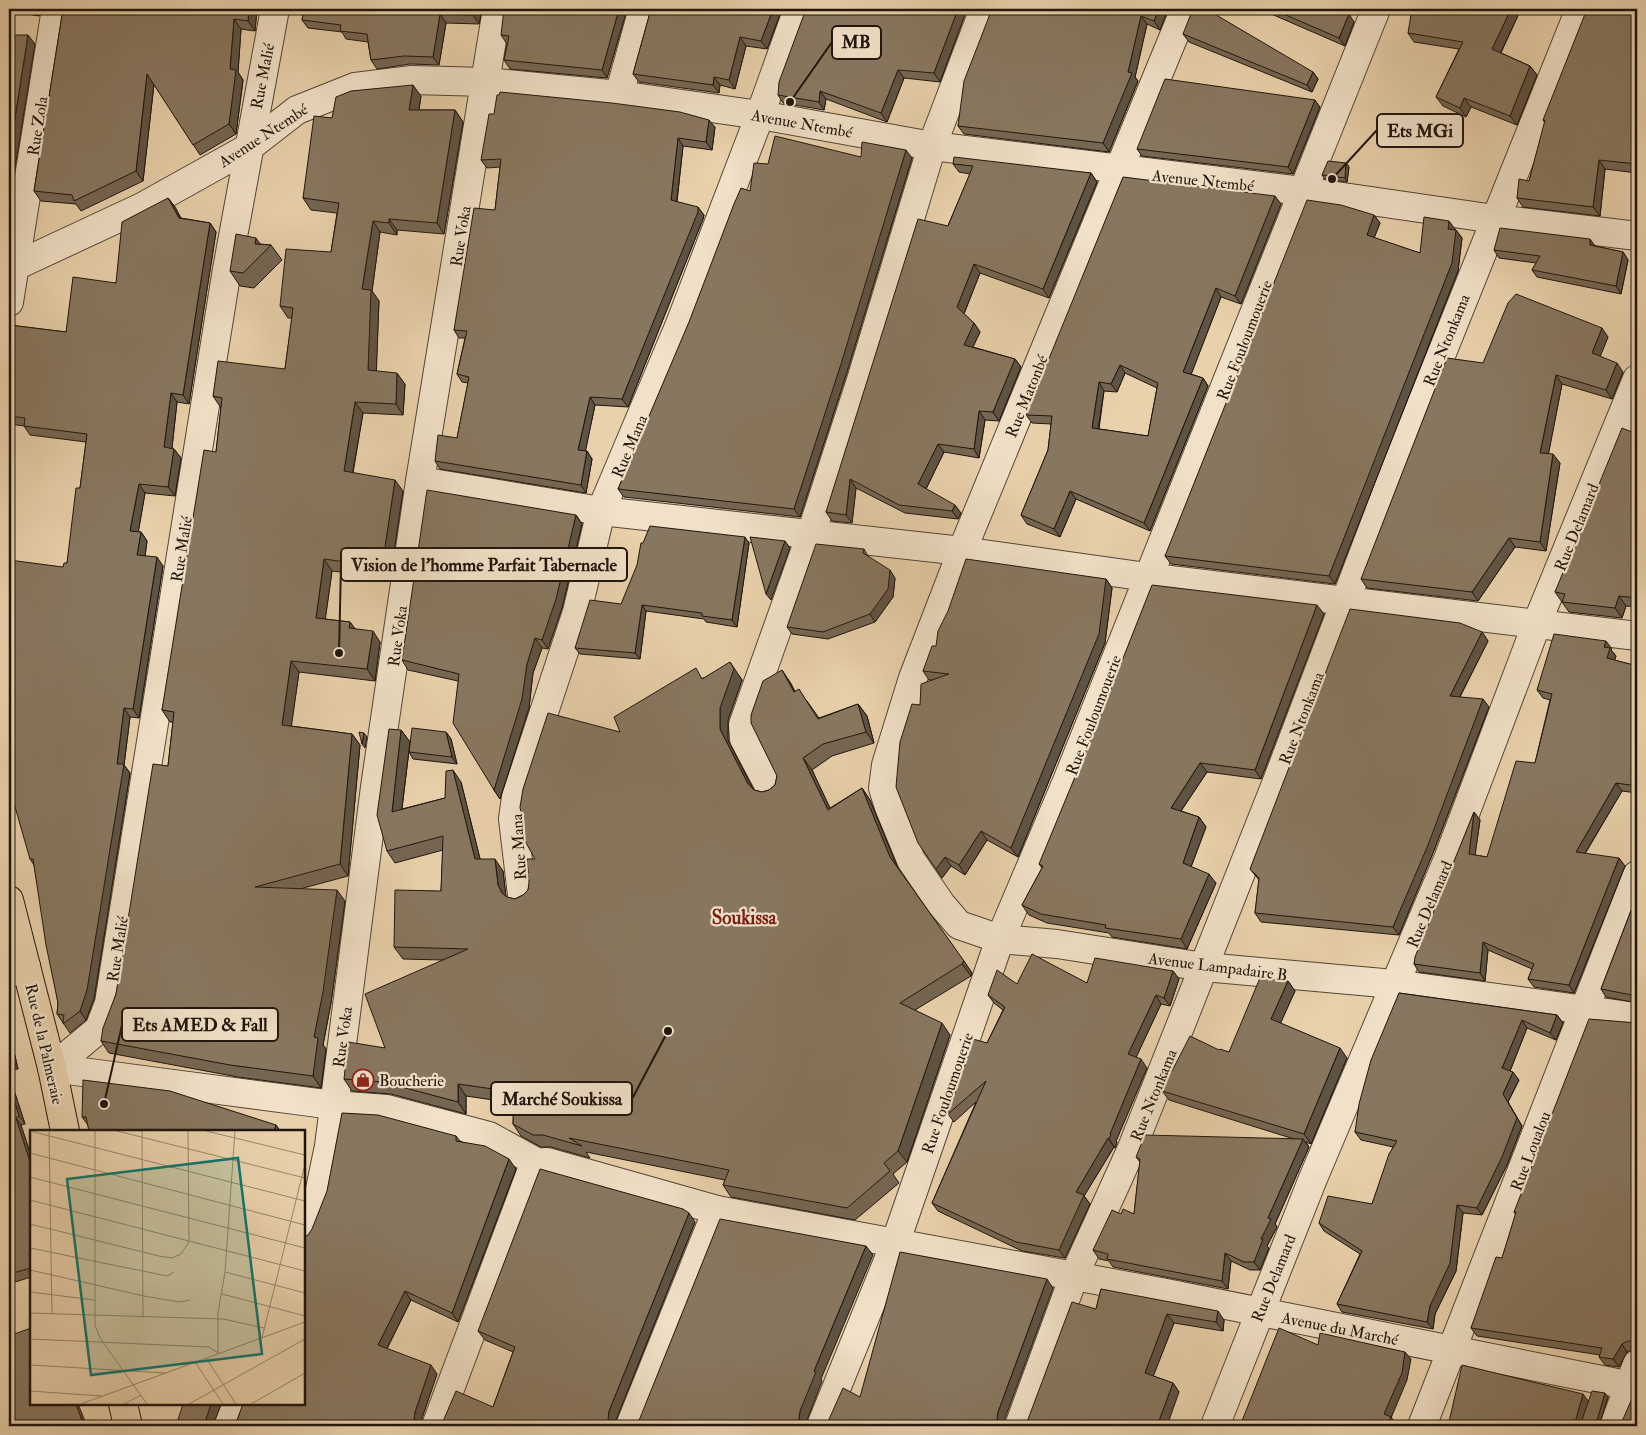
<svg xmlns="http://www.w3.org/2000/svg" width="1646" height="1435" viewBox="0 0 1646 1435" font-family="'IM FELL Double Pica',serif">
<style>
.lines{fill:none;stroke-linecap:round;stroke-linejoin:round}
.minor-casing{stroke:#524535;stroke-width:30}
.primary-casing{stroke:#1f160e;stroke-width:30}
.minor{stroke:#f1e1c8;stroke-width:28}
.primary{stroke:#e9d1ab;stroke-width:28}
.wall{fill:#756653;stroke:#1f160e;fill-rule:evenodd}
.shaded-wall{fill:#5f5343;stroke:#1f160e}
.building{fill:#887760;stroke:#1f160e;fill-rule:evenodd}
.labels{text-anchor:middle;stroke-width:4.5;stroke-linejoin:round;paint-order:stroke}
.street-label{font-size:16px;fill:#1f160e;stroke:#f1e1c8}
.poi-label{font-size:16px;fill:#1f160e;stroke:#f1e1c8;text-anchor:start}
.quarter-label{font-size:19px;font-weight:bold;fill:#7a1f14;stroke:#f1e1c8}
.inset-road{fill:none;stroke:#98866c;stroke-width:1}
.view{fill:#0f766e;fill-opacity:0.15;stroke:#0f766e;stroke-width:2.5}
.inset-edge{fill:none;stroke:#1f160e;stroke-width:2.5}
.leader{fill:none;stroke:#1f160e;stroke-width:2}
.callout-dot{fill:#1f160e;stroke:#f1e1c8;stroke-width:2}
.callout{fill:#f1e1c8;stroke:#1f160e;stroke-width:2}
.callout-label{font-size:18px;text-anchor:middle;font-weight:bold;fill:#1f160e}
</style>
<rect width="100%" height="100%" fill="#e9d1ab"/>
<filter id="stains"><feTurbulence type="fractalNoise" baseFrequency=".004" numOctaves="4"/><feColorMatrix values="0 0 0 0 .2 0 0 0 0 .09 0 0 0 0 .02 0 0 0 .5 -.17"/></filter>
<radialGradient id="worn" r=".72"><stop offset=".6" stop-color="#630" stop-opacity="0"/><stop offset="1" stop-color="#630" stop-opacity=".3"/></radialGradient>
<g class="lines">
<!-- minor casing -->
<g class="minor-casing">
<g id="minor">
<path d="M1185,9L962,551L913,678L886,765L883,788L889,807L911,860L941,904L959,925L1000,939L1057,944L1204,967L1394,984L1637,1017"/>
<path d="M619,95L643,9"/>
<path d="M9,269L142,207L248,148L297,110L355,87L412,80L486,82L619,95L760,115L932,146L1302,191L1495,219L1637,236"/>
<path d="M9,302L56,9"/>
<path d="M420,481L601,511L962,551L1147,577L1637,636"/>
<path d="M770,788L744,739L743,725L811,534L862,377L932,146L984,9"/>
<path d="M522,895L513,819L516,797L577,612L601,511L680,324L760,115L798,9"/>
<path d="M9,973L26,966"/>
<path d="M52,1068L333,1105L387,1109L489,1136L538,1163L547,1162L717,1210L1166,1293L1637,1387"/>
<path d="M52,1068L99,1029L109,1003L227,269L275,9"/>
<path d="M304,1232L319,1194L329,1146L375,787L420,481L497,9"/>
<path d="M228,1426L237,1404"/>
<path d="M436,1426L531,1172L538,1163"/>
<path d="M630,1426L717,1210"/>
<path d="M821,1426L896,1241L1000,939L1067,781L1376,9"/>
<path d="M1019,1426L1074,1276L1132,1148L1276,784L1397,465L1580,9"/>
<path d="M1215,1426L1312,1181L1448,859L1537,623L1637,379"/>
<path d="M1422,1426L1637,875"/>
<path d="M1614,1426L1637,1364"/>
</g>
</g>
<!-- primary casing -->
<g class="primary-casing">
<g id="primary">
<path d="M9,900L52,1068L65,1131"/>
<path d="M123,1404L128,1426"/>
</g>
</g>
<!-- minor -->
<use href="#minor" class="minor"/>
<!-- primary -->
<use href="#primary" class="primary"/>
</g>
<!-- wall -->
<g class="wall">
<path d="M9,9H41L39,16L9,11Z"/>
<path d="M63,9H257L255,31L241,29L238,72L243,80L236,134L200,155L154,84L143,181L81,211L76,204L41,201L34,191Z"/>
<path d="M304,9H482L479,24L446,23L439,65L410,64L377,69L371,60L368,42L346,39L342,32L308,28L302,20Z"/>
<path d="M627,9L607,78L510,69L504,60L507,44L501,35Z"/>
<path d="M651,9H782L767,49L746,46L735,89L720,85L719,93L639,82L633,74Z"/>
<path d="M967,9L940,82L904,78L887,122L826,99L824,110L783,103L778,95Z"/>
<path d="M992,9H1168L1160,30L1147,24L1135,77L1138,81L1109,152L964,134L958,126Z"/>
<path d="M1266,9H1331L1354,22L1345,46L1269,13Z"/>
<path d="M1521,9L1501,53L1530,66L1537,75L1517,125L1471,107L1466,117L1443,106L1436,97L1459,49L1414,42L1408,33Z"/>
<path d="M1637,9V173L1605,169L1600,216L1523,207L1517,198L1529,181L1545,123L1543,120Z"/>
<path d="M1183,34L1313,72L1318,79L1312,92L1189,42Z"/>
<path d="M421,96L419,110H455L463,122L444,234L397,230V235L380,232L372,291L379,301L376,371L405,384L403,415L363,413L353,473L403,491L390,578L332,571L325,619L350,622L355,629L380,642L375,681L299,672L291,726L352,734L360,745L348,876L300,889L345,901L331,1003L323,1045L326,1049L321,1088L238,1077L109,1053L101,1041L116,994L168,766L173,722H170L162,710L216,452L221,408L213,396L285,369L292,318H288L280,306L331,252L337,213L311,210L303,198L332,118Z"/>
<path d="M1320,107L1293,174L1142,156L1137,149Z"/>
<path d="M715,127L712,150L683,146L677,202L704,215L703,219L628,407L595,405L585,451H587L592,459L586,493L440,469L435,461L457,438L468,383L462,382L457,374L465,338H459L454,330L495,210L500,167L487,168L481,160Z"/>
<path d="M861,157L912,158L847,372L800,517L624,497L618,489L750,191Z"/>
<path d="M1346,163L1349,167L1347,182L1325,179L1322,175Z"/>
<path d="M953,164L1091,173L1097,182L1049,298L980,273L964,314L974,323L980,332L973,347L1015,359L1021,367L999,421L985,420L979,458L944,452L926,489L961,513L958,519L905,513L856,488L852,523L832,521L826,512L970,174L959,172Z"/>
<path d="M168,198L175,207L181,218L210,223L216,232L189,404L177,402L172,448L174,449L181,458L175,496L145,493L138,532H141L147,541L145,556L163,566L139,718L130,717L124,765L130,773L94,999L86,1020L70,1033L57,1014L58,1003L34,865L30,859L63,567L67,563L80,488L86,442L30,435L24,426L9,424V325L66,332L116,283Z"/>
<path d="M1281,204L1241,304L1221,297L1191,374L1203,378L1208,386L1150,531L1076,499L1060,537L1027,524L1021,515L1048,450L1051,424L1032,423L1026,415ZM1125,373L1157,388L1148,436L1099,429L1104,391L1117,392Z"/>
<path d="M1374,215L1380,223L1374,238L1420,253L1455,229L1462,238L1458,271L1335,584L1171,564L1165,556Z"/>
<path d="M260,244L271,245L282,260L254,288L240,286L230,271Z"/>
<path d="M1595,246L1623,252L1628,260L1621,294L1537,277L1532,270L1536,263L1499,258L1494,250Z"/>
<path d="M1608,337L1600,356L1623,372L1612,399L1562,384L1548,454L1560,463L1546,551L1515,547L1478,601L1367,588L1361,579L1483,363Z"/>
<path d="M1637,434V607L1626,606L1622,618L1569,612L1555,592Z"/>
<path d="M576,515L582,524L562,608L548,649L542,648L533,673L529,708L500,799L494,790L458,681L408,670L402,660Z"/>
<path d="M749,543L737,627L706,622L704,619L646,611L640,659L580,654L575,648L621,604Z"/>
<path d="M864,549L868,556L895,578L893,597L875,622L828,639L792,634L787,627Z"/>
<path d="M1106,579L1112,588L1105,643L1018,857L987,840L965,875L951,866L942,878L920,705L932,680H929L923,671L936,646Z"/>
<path d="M1324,614L1261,779L1207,772L1181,811L1199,817L1206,827L1191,867L1216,883L1187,949L1112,937L1109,933L1047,923L1029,915L1022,905L1042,868L1039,864Z"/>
<path d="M1482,632L1488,641L1460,697L1489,707L1433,853L1399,935L1261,922L1255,913L1259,880L1250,869Z"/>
<path d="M1612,649L1611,650L1616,656L1614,660L1637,666V793L1622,791L1585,854L1625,866L1574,993L1534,987L1528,979L1532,969L1488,950L1485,981L1419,972L1414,964L1474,812L1480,820L1475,855L1487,857L1535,763L1550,700L1543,698L1537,690Z"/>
<path d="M738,674L742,680L728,720V740L753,788L754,790L762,792L769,790L775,785L777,776L790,682L795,692L807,701L819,718L858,704L867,716L874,743L832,756L812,770L830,808L862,788L870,800L898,868L972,973L971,976L915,1010L950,1035L907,1162L893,1174L899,1183L855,1220L731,1197L723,1185L725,1180L586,1152L590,1158L551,1147H541L521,1136L513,1124L514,1103L466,1096V1114L391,1094L352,1091L344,1079L385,1048L443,960L403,959L394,947L441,891L443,850L395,863L387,851L401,730L410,742L402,809L445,798L461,782L480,859L503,871L506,897L515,899L523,895L528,890L535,859L620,732L703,678Z"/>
<path d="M446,732L451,739L457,764L413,759L409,752Z"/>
<path d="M1637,895V1003L1606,997L1601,989Z"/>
<path d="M1173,971L1179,979L1170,1006L1161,1004L1136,1057L1147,1068L1116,1141L1117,1142L1115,1148L1114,1147L1084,1196L1090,1204L1065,1258L1022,1251L938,1211L932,1203L976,1102L954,1122L948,1114L987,1043L1003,1010L994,1003L988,995L1017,984L1087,983Z"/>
<path d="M1288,981L1295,991L1280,1023L1347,1058L1311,1144L1306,1142L1309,1147L1275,1224L1277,1227L1267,1246L1269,1248L1260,1270H1250L1231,1261L1228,1289L1113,1267L1109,1261L1099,1259L1093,1250L1121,1214H1134L1140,1162L1136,1157L1294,1139L1169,1100L1162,1091L1172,1071L1219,1050L1229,1052Z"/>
<path d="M1399,993L1557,1015L1563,1023L1556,1040L1527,1028L1510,1071L1519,1080L1508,1102L1522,1126L1507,1165L1482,1215L1463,1213L1456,1271L1435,1314L1433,1329L1342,1312L1337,1304L1360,1254L1324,1231L1319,1223L1372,1204L1393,1147L1361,1140L1355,1132Z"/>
<path d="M1637,1023V1349H1634L1627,1352L1619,1367L1605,1365L1599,1357L1600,1355L1477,1336L1471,1328L1502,1258L1516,1215L1514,1212Z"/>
<path d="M9,1030L18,1069L9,1071Z"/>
<path d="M9,1075L25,1124L21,1125L31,1156V1277L9,1284Z"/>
<path d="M82,1117L276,1125L280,1131H89L88,1125Z"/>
<path d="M456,1136L460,1141L516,1169L458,1322L411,1300L387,1349L437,1374L421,1421V1426H233L236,1423L308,1235Z"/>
<path d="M695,1222L616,1420L493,1407L513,1352L485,1340L478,1331Z"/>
<path d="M1101,1289L1224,1320L1223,1331L1174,1323L1153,1376L1173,1383L1179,1392L1027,1422L1096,1309Z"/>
<path d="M1608,1397L1599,1426H1594L1585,1423L1583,1421L1582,1426H1452L1449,1422L1589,1402Z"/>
</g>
<!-- shaded-wall -->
<g class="shaded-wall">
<path d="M34,9H41L39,16Z"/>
<path d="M249,9H257L255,31L248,21Z"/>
<path d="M474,9H482L479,24L473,15Z"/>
<path d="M619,9H627L607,78L602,70Z"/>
<path d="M773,9H782L767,49L761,41Z"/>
<path d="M958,9H967L940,82L934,73Z"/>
<path d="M1159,9H1168L1160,30L1154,21Z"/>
<path d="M1511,9H1521L1498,58L1492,49Z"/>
<path d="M440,14L446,23L439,65L433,57Z"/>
<path d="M1349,14L1354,22L1345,46L1339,38Z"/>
<path d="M1141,16L1147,24L1135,77L1138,81L1109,152L1103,143L1128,72Z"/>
<path d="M234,19L241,29L238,72L243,80L236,134L229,124L230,69Z"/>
<path d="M28,35L35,44L9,205V156Z"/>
<path d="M740,37L746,46L735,89L729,80Z"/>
<path d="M1530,66L1537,75L1517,125L1510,116Z"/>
<path d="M898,70L904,78L887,122L881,113Z"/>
<path d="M1313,72L1318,79L1312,92L1307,85Z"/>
<path d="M147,74L154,84L143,181L136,171Z"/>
<path d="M714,77L720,85L719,93L713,85Z"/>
<path d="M413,85L421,96L417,122L409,110Z"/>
<path d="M820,91L826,99L824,110L819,102Z"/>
<path d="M1464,98L1471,107L1466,117L1460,108Z"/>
<path d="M1315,100L1320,107L1293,174L1288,167Z"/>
<path d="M455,110L463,122L444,234L437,223Z"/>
<path d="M709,120L715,127L712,150L706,142Z"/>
<path d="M678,138L683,146L676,208L671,200Z"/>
<path d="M906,150L912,158L847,372L800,517L794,509Z"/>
<path d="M1599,160L1605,169L1600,216L1593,207Z"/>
<path d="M1346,163L1349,167L1347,182L1345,178Z"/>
<path d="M1091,173L1097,182L1049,298L1043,289Z"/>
<path d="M1275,196L1281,204L1241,304L1235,296Z"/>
<path d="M168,198L175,207L185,227L179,218Z"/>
<path d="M698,207L704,215L703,219L628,407L622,399Z"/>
<path d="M1374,215L1380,223L1372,243L1367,235Z"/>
<path d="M389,219L397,230V235L389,223Z"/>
<path d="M373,221L380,232L372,291L379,301L376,382L368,370L362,289Z"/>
<path d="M1449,221L1455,229L1454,237L1448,229Z"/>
<path d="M210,223L216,232L189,404L183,395Z"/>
<path d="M1456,230L1462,238L1458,271L1335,584L1329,576Z"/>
<path d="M256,238L265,251L255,244Z"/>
<path d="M1590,239L1596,247L1590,245Z"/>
<path d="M1623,252L1628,260L1621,294L1616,286Z"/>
<path d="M974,264L980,273L963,316L957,307Z"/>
<path d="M1216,288L1221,297L1189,380L1183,372Z"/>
<path d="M974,323L980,332L970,353L964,345Z"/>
<path d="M1602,328L1608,337L1598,362L1592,353Z"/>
<path d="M1015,359L1021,367L999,421L993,412Z"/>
<path d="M1617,363L1623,372L1612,399L1606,390Z"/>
<path d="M1120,365L1125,373L1117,392L1111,384Z"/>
<path d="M397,373L405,384L403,415L396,404Z"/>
<path d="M1556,375L1562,384L1547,462L1540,453Z"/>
<path d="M1203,378L1208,386L1150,531L1144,523Z"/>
<path d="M1099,382L1104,391L1097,436L1092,428Z"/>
<path d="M171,393L177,402L171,456L164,447Z"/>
<path d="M590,397L595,405L584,458L578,450Z"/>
<path d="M355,402L363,413L351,482L344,471Z"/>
<path d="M979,411L985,420L979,458L974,449Z"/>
<path d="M938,444L944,452L924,493L918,484Z"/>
<path d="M174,449L181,458L175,496L168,487Z"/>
<path d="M587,451L592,459L586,493L581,485Z"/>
<path d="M1553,454L1560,463L1546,551L1540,542Z"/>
<path d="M850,479L856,488L852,523L846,515Z"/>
<path d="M395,480L403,491L390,578L382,567Z"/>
<path d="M139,484L145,493L137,540L130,531Z"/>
<path d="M1070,491L1076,499L1060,537L1054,529Z"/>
<path d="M955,505L961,513L958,519L952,511Z"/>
<path d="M576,515L582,524L562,608L548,649L542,640Z"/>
<path d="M141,532L147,541L144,564L137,555Z"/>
<path d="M745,537L749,543L737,627L732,620Z"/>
<path d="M1509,538L1515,547L1478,601L1472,592Z"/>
<path d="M785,541L790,548L771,600L766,594Z"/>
<path d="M157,557L163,566L139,718L133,709Z"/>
<path d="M324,559L332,571L324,629L316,618Z"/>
<path d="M890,570L895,578L893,597L875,622L870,614Z"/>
<path d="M1106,579L1112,588L1105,643L1018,857L1011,848Z"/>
<path d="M1619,596L1626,606L1622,618L1615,608Z"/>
<path d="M642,605L646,611L640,659L635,653Z"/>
<path d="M1317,605L1324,614L1261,779L1255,770Z"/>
<path d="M350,622L358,633L349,628Z"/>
<path d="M373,631L380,642L375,681L367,669Z"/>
<path d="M1482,632L1488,641L1456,704L1450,696Z"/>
<path d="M535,638L542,648L533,673L529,708L500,799L494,790L527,664Z"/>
<path d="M1606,641L1612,649L1611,650L1616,656L1613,666L1607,658L1604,647Z"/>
<path d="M291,661L299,672L290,736L282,725Z"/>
<path d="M730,662L742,680L728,720V740L756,795L748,784L720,729V708Z"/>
<path d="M782,670L790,682L802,704L794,692Z"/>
<path d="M1637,681V709L1632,701Z"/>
<path d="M1483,699L1489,707L1433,853L1399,935L1393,927Z"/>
<path d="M858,704L867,716L874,743L866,732Z"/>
<path d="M124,708L130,717L124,765L130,773L94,999L86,1020L80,1011L117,764Z"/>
<path d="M401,730L410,742L400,823L392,812Z"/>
<path d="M446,732L451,739L457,764L452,757Z"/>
<path d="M364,733L367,737L365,748L362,744Z"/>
<path d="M352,734L360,745L348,876L340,864Z"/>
<path d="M803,758L812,770L836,821L828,810Z"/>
<path d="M1200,763L1207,772L1177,817L1171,808Z"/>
<path d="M453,770L461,782L483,871L475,859Z"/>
<path d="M1616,783L1622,791L1581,860L1576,852Z"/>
<path d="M862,788L870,800L898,869L890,857Z"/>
<path d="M1474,812L1480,820L1474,862L1469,854Z"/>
<path d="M1199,817L1206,827L1189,872L1183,863Z"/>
<path d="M981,831L987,840L965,875L959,865Z"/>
<path d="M945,857L951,866L942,878L936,869Z"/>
<path d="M1619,858L1625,866L1574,993L1569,985Z"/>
<path d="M495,859L503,871L506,897L502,893L498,885Z"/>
<path d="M1209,874L1216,883L1187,949L1181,939Z"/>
<path d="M337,890L345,901L331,1003L323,1045L326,1049L321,1088L313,1076L314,1037Z"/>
<path d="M1483,942L1488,950L1485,981L1480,973Z"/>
<path d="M964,961L972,973L971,976L962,964Z"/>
<path d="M1173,971L1179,979L1170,1006L1164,998Z"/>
<path d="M1288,981L1295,991L1278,1029L1271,1019Z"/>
<path d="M1156,995L1161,1004L1134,1062L1128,1054Z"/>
<path d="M1557,1015L1563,1023L1556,1040L1550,1033Z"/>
<path d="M1522,1020L1527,1028L1508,1076L1502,1068Z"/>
<path d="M942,1023L950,1035L907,1162L898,1151Z"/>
<path d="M9,1030L18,1069L12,1061L9,1046Z"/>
<path d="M1340,1048L1347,1058L1311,1144L1304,1134Z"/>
<path d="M1141,1059L1147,1068L1116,1141L1117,1142L1115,1148L1109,1139L1110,1134Z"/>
<path d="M1513,1072L1519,1080L1508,1102L1522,1126L1507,1165L1482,1215L1477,1208L1503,1094Z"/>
<path d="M9,1075L25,1124L19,1116L9,1084Z"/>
<path d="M458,1084L466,1096V1114L458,1102Z"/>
<path d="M16,1118L21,1125L31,1156V1165Z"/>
<path d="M276,1125L280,1131H274Z"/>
<path d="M1108,1138L1114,1147L1084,1196L1090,1204L1065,1258L1059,1250L1076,1192Z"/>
<path d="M1303,1139L1309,1147L1275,1224L1277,1227L1267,1246L1269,1248L1260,1270L1254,1262L1261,1239L1268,1218Z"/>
<path d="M509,1159L516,1169L458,1322L452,1313Z"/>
<path d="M1457,1205L1463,1213L1456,1271L1435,1314L1433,1329L1427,1322L1430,1306Z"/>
<path d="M689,1213L695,1222L616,1420L615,1426H611L608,1419L609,1411Z"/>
<path d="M866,1246L873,1255L821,1379L822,1381L807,1420L806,1426H802L799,1419L800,1411L814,1371Z"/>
<path d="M1225,1253L1231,1261L1228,1289L1222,1281Z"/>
<path d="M1047,1279L1053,1288L1004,1421V1426H1000L997,1419L998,1412Z"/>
<path d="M405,1291L411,1300L384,1354L378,1345Z"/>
<path d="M1218,1311L1224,1320L1223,1331L1216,1322Z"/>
<path d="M1167,1314L1174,1323L1151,1382L1145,1373Z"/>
<path d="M1622,1344L1627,1352L1619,1367L1613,1359Z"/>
<path d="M1405,1352L1411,1359L1407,1380L1391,1418V1417L1397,1425L1396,1426H1386L1384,1414Z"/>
<path d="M431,1365L437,1374L421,1421V1426H417L414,1419L415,1412Z"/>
<path d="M1173,1383L1179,1392L1167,1426H1157Z"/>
<path d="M1605,1393L1608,1397L1599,1426H1597L1596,1424Z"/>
<path d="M1583,1394L1589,1402L1582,1420L1583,1421L1582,1426H1574Z"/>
<path d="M76,1404H78L87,1426H84Z"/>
<path d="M211,1404H221L213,1426H209L206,1419Z"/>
</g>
<!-- building -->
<g class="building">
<path d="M63,9H249L248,21L234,19L230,69L236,70L229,124L193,145L147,74L136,171L74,201L72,195L34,191Z"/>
<path d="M304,9H474L473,15L440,14L433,57L404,56L371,60L367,34L340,31L341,25L302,20Z"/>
<path d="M504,9H619L602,70L504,60L509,36L501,35Z"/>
<path d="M651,9H773L761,41L740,37L729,80L714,77L713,85L633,74Z"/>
<path d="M806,9H958L934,73L898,70L881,113L820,91L819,102L778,95L779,82Z"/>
<path d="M992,9H1159L1154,21L1141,16L1128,72L1132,73L1103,143L958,126L964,81Z"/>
<path d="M1193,9H1206L1313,72L1307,85L1183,34Z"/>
<path d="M1272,9H1331L1349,14L1339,38Z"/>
<path d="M1412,9H1511L1492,49L1530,66L1510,116L1464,98L1460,108L1436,97L1463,42L1408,33Z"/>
<path d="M1587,9H1637V164L1599,160L1593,207L1517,198L1519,179L1529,181L1545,120H1543Z"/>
<path d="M9,35H28L9,156Z"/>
<path d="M1165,79L1315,100L1288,167L1137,149Z"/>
<path d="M413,85L409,110H455L437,223L389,219V223L373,221L362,289L371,290L368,370L397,373L396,404L355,402L344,471L395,480L382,567L324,559L316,618L350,622L349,628L373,631L367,669L291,661L282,725L352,734L340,864L255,887L337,890L323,992L314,1037L318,1038L313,1076L230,1065L101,1041L103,1028L116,994L153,764L168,766L174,712L162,710L204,450L216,452L222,398L213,396L218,361L285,369L293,308L280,306L286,249L331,252L339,203L303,198L314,116L332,118L336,97L351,91Z"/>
<path d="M500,92L612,103L680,112L709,120L706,142L678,138L671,200L698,207V212L622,399L590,397L578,450L587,451L581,485L435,461L438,435L457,438L469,377L457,374L467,331L454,330L474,208L495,210L501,159L481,160L489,114H494L497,95H499Z"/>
<path d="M775,136L861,157L862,142L906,150L841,364L794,509L618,489L689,322L734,204L741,188L750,191L754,163L768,164Z"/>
<path d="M954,157L1091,173L1043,289L974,264L957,307L974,323L964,345L1015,359L993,412L979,411L974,449L938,444L918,484L955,505L952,511L899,505L850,479L846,515L826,512L918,219L948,226L973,166L953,164Z"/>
<path d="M1328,161L1346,163L1345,178L1322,175Z"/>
<path d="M1123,177L1275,196L1235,296L1216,288L1183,372L1203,378L1144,523L1070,491L1054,529L1021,515L1048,450L1052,416L1026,415ZM1120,365L1158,383L1148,436L1092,428L1099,382L1111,384Z"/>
<path d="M168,198L179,218L210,223L183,395L171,393L164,447L174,449L168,487L139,484L130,531L141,532L137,555L157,557L133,709L124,708L117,764H124L87,990L80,1011L63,1024L64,1015L57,1014L58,1003L46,945L33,859H30L9,786V560L63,567L64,563H67L76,488H80L87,434L24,426L25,418L9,416V325L66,332L73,277L116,283L122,222Z"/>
<path d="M1307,200L1341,205L1374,215L1367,235L1420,253L1424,217L1449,221L1448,229L1456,230L1452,263L1329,576L1165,556Z"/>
<path d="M1500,228L1590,239V245L1623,252L1616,286L1532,270L1540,256L1494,250Z"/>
<path d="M236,234L256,238L255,244L271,245L243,273L230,271Z"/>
<path d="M1516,294L1602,328L1592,353L1617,363L1606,390L1556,375L1540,453L1553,454L1540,542L1509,538L1472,592L1361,579L1447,358L1483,363L1508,303Z"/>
<path d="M1622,428L1637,434V598L1619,596L1615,608L1562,602L1565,594L1555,592Z"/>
<path d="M427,490L576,515L556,599L542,640L535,638L527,664L522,699L494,790L453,723L459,674L402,660Z"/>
<path d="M650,526L745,537L732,620L702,616V613L642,605L635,653L575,648L590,600L621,604L637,565L641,543H643Z"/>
<path d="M750,537L785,541L766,594Z"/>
<path d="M816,544L864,549L863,553L890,570L888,589L870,614L823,632L787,627Z"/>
<path d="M966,559L1106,579L1099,634L1011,848L981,831L959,865L945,857L936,869L918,843L896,787L900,742L912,704L920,705L921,684L949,674L923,671L932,646H936L938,631L948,611Z"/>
<path d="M1152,585L1317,605L1255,770L1200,763L1171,808L1199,817L1183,863L1209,874L1181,939L1105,928L1106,925L1041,914L1022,905L1043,866L1039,864L1101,714Z"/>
<path d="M1350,609L1460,623L1482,632L1450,696L1483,699L1428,845L1393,927L1255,913L1259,878L1250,869Z"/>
<path d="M1554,634L1606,641L1604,647L1610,648L1607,658L1637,666V681L1632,701L1637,702V786L1616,783L1576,852L1619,858L1569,985L1528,979L1534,964L1483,942L1480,973L1414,964L1415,957L1474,812L1469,854L1487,857L1516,761L1535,763L1552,694L1537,690Z"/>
<path d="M730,662L734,669L720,708V729L748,784L754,790L762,792L769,790L775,785L777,776L751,723V715L763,681L782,670L794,692L799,689L818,719L858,704L866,732L823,744L803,758L828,810L862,788L890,857L964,961L962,964L900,1003L942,1023L898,1151L884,1163L890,1171L847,1208L723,1185L729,1170L569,1138L582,1146L543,1135H533L513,1124L514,1092L458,1084V1102L383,1082L344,1079L348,1042L385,1048L365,994L468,949L394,947L395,890L441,891L443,836L387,851L377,815L389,729L401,730L392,812L445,798L446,771L453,770L475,859H495L498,885L502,893L507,897L515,899L523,895L528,890L529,882L527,859H535L525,841L520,807L523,789L548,713L620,732L614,717L696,668L702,679Z"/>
<path d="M412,728L446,732L452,757L409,752Z"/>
<path d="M359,732L364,733L362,744Z"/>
<path d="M1637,895V996L1601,989Z"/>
<path d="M1032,954L1087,983L1095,958L1173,971L1164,998L1156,995L1128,1054L1141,1059L1110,1134H1111L1109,1139L1108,1138L1076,1192L1084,1195L1059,1250L1016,1242L932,1203L986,1081L948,1114L973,1039L987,1043L1005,1007L988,995L997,970L1017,984Z"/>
<path d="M1260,978L1288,981L1271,1019L1340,1048L1304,1134L1162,1091L1169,1070L1172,1071L1190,1036L1219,1050L1220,1049L1229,1052Z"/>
<path d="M1399,993L1557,1015L1550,1033L1522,1020L1502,1068L1513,1072L1503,1094L1517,1118L1502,1157L1477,1208L1457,1205L1450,1263L1430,1306L1427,1322L1337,1304L1362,1251L1319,1223L1328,1196L1372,1204L1389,1154L1397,1141L1355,1132L1359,1104L1371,1060Z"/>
<path d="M1589,1019L1637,1023V1342L1628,1341L1622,1344L1613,1359L1599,1357L1602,1348L1471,1328L1496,1257L1502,1258L1516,1212H1514Z"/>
<path d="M9,1046L12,1061L9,1062Z"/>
<path d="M83,1080L170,1091L276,1125L274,1131H89L86,1117H82Z"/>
<path d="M9,1084L19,1116L16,1118L31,1165V1268L9,1274Z"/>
<path d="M342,1113L378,1115L456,1136V1141L485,1146L509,1159L452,1313L405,1291L378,1345L431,1365L415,1412L414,1419L417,1426H233L236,1423L243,1404H304V1237L308,1235L312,1229L327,1191Z"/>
<path d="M1145,1135L1303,1139L1268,1218L1271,1219L1261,1239H1263L1254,1262H1244L1225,1253L1222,1281L1107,1259L1108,1254L1093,1250L1112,1210L1121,1214L1123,1209L1134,1214L1140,1159L1136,1157Z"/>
<path d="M540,1169L683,1209L689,1213L609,1411L608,1419L611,1426H441L456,1391L493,1407L515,1347L478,1331Z"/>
<path d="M720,1219L866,1246L814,1371L816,1372L800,1411L799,1419L802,1426H635L638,1423Z"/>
<path d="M900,1252L1047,1279L998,1412L997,1419L1000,1426H826L843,1388L860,1397Z"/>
<path d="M1101,1289L1218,1311L1216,1322L1167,1314L1145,1373L1173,1383L1157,1426H1024L1027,1422L1072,1302L1096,1309Z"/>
<path d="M31,1328V1404H76L84,1426H9V1336Z"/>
<path d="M1279,1328L1318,1345L1320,1333L1405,1352L1402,1373L1384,1414L1391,1417L1386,1426H1240Z"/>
<path d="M1462,1365L1583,1394L1574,1426H1468L1449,1422Z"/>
<path d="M1592,1391L1605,1393L1596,1424L1582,1420Z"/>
<path d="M1637,1392V1426H1620L1634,1394Z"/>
<path d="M183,1404H211L206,1419L209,1426H176Z"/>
</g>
<!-- icons -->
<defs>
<g id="shop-ring" transform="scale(1.125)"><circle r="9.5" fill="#f1e1c8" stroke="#8f2418" stroke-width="1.5"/><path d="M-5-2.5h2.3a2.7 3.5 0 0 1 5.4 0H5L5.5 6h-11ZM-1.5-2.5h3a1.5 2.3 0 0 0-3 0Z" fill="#8f2418"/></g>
</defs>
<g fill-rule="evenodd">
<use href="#shop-ring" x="363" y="1080"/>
</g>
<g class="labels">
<!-- street labels -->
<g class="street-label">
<text transform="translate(262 76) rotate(-79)" y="6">Rue Malié</text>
<text transform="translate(802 123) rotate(10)" y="6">Avenue Ntembé</text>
<text transform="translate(37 126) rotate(-81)" y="6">Rue Zola</text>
<text transform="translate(263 135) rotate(-33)" y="6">Avenue Ntembé</text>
<text transform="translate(1203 180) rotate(6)" y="6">Avenue Ntembé</text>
<text transform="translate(460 236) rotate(-81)" y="6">Rue Voka</text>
<text transform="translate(1244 340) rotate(-69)" y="6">Rue Fouloumouerie</text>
<text transform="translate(1446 340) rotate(-68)" y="6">Rue Ntonkama</text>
<text transform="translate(1026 396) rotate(-68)" y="6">Rue Matonbé</text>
<text transform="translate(629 446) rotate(-67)" y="6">Rue Mana</text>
<text transform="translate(1576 527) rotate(-68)" y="6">Rue Delamard</text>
<text transform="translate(181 549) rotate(-81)" y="6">Rue Malié</text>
<text transform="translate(397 636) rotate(-82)" y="6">Rue Voka</text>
<text transform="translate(1093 715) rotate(-69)" y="6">Rue Fouloumouerie</text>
<text transform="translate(1301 718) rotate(-69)" y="6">Rue Ntonkama</text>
<text transform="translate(518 847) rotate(-94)" y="6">Rue Mana</text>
<text transform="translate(1429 904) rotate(-67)" y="6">Rue Delamard</text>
<text transform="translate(117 949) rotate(-81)" y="6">Rue Malié</text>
<text transform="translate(1218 966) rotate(7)" y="6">Avenue Lampadaire B</text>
<text transform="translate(342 1037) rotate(-82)" y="6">Rue Voka</text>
<text transform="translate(45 1044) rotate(77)" y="6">Rue de la Palmeraie</text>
<text transform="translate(947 1093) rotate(-71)" y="6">Rue Fouloumouerie</text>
<text transform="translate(1153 1095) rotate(-68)" y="6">Rue Ntonkama</text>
<text transform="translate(1530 1151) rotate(-69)" y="6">Rue Loualou</text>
<text transform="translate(1273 1278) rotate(-68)" y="6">Rue Delamard</text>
<text transform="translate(1340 1328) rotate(11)" y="6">Avenue du Marché</text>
</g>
<!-- poi labels -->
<g class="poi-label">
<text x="379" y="1086">Boucherie</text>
</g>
<!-- quarter labels -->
<g class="quarter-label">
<text x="744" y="924">Soukissa</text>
</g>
</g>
<!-- overview -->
<g transform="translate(30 1130)">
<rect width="275" height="275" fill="#e9d1ab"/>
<path class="inset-road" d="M0,1L275,71M19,1L22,184M65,1V195L70,208L117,274M87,1L275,48M112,1L113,188M176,1L275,25M0,23L275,95M0,47L275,118M0,70L275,141M0,94L129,126L142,128L151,124L159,112L158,1M0,118L137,146L144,142M0,140L114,166L149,172L160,170M195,142L275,163M0,162L64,170M192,164L275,186M0,183L193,189L234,198M232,208L275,34M0,209L179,217L188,223M188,223V183L195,142L205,1M176,228L206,274M165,232L193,274M0,235L136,243M0,261L72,266M51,274L275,192M94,274L111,265M159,274L275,209M221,274L275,243"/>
<path class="view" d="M208,28L232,224L61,245L37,49Z"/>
<rect width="275" height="275" class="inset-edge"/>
</g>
<!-- callouts -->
<path class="leader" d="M790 102L832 42M1332 179L1377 130M339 653L341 565M104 1104L122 1025M668 1031L632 1099"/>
<g class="callout-dot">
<circle cx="790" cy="102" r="5"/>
<circle cx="1332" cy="179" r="5"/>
<circle cx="339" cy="653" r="5"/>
<circle cx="104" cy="1104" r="5"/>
<circle cx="668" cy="1031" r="5"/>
</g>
<g class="callout">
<rect x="832" y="26" width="49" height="33" rx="5"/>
<rect x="1377" y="114" width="86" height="33" rx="5"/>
<rect x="341" y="548" width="286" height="33" rx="5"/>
<rect x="122" y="1008" width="156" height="33" rx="5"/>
<rect x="491" y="1082" width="141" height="33" rx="5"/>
</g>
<g class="callout-label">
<text x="856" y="48">MB</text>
<text x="1420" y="137">Ets MGi</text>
<text x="484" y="571">Vision de l'homme Parfait Tabernacle</text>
<text x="200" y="1031">Ets AMED &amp; Fall</text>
<text x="562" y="1105">Marché Soukissa</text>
</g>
<!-- margin -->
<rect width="1646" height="1435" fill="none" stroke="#e9d1ab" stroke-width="30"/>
<rect x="10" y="10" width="1626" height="1415" fill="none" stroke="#1f160e" stroke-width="2.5"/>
<rect x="15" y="15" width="1616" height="1405" fill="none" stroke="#1f160e"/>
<rect width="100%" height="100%" filter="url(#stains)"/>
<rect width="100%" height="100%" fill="url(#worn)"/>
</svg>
